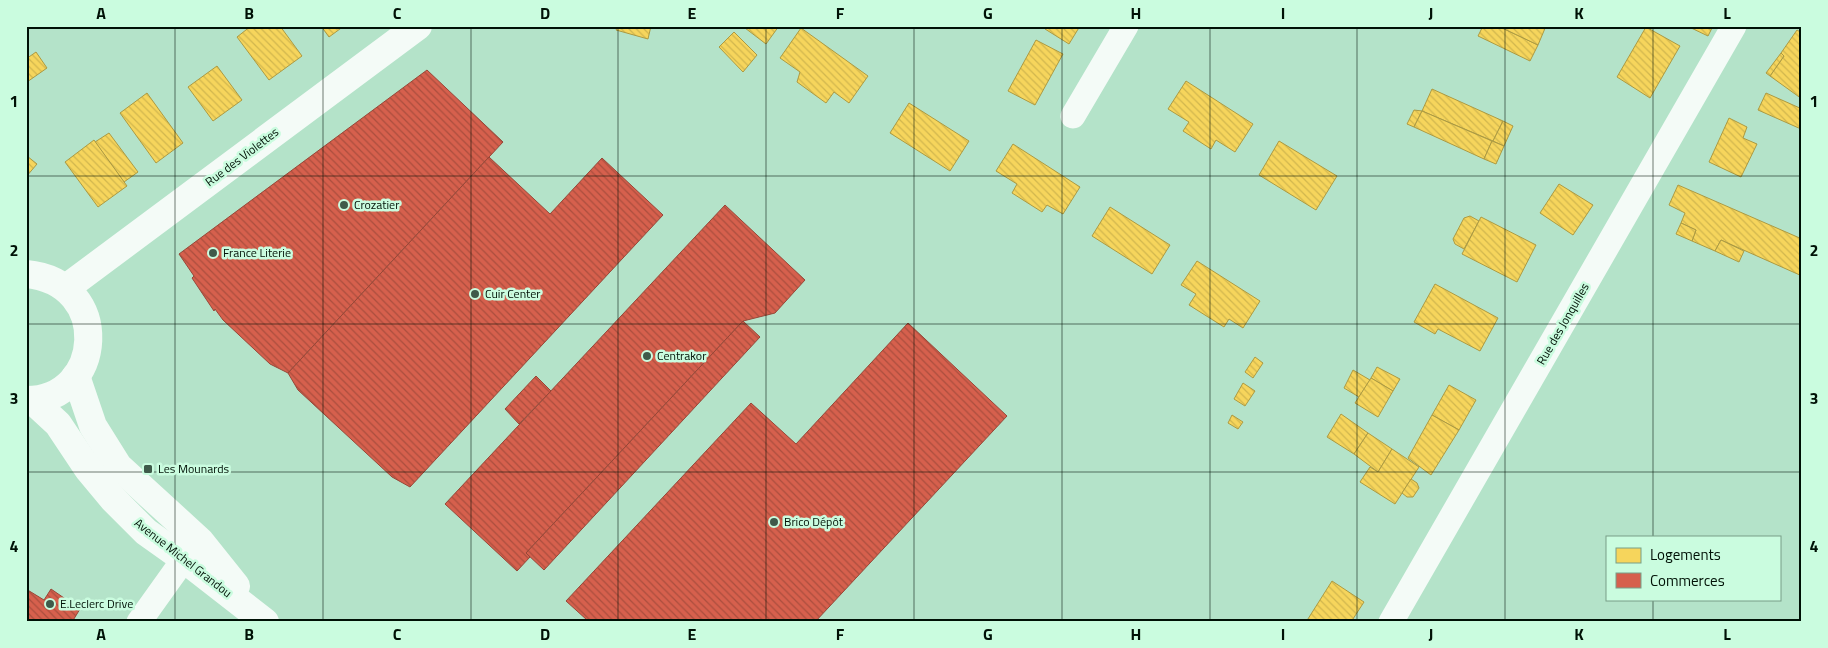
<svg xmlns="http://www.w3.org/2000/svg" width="1828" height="648" viewBox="0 0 1828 648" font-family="'Titillium Web',sans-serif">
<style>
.homes{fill:url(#homes-back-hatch);stroke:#ac9a42}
.shops{fill:url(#shops-back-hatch);stroke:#964838}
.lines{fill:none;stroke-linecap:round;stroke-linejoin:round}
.street{stroke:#f4fbf7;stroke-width:25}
.secondary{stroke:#f4fbf7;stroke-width:28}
.grid{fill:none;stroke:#001106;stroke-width:1;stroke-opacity:0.55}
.poi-dot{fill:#3f5a4a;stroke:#cafcdf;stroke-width:2}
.labels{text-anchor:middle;stroke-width:5;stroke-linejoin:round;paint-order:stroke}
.street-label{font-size:12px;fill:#001106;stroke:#cafcdf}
.poi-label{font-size:12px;fill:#001106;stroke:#cafcdf;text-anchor:start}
.neatline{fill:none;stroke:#001106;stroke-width:2}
.grid-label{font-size:16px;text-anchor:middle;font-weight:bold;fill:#001106}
</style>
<defs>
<pattern id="homes-back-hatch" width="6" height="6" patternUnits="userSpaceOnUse" patternTransform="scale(1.25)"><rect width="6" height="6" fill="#f6d55c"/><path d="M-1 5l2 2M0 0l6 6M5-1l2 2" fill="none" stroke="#d1b64e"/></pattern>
<pattern id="shops-back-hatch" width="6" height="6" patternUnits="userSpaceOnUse" patternTransform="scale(1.25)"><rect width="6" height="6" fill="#d6604d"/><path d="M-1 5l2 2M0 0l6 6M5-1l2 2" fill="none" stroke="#ab4e3e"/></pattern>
</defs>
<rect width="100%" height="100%" fill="#b4e3c9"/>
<!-- homes -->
<g class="homes">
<path d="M251,26H280L302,56L269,80L237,37Z"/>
<path d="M321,26H344L329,37Z"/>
<path d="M618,26H651L648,39L616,30Z"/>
<path d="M746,26H779L766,44L745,28Z"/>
<path d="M1047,26H1080L1069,44L1045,29Z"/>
<path d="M1483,26H1498L1538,45L1530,61L1478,36Z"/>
<path d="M1498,26H1546L1538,45Z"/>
<path d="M1687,26H1713L1708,36Z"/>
<path d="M1646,27L1680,46L1650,98L1617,77Z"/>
<path d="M801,28L868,76L849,103L834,92L826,103L797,82L800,72L780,58Z"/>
<path d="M1797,30L1802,33V99L1770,76L1784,56L1781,53Z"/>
<path d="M734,32L757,55L743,72L719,47Z"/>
<path d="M1036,40L1063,54L1035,105L1008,91Z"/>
<path d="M36,52L47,68L27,82L26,59Z"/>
<path d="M1781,53L1784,56L1770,76L1766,73Z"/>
<path d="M217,66L242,100L213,121L188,87Z"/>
<path d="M1186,81L1253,124L1235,152L1216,140L1211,149L1183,131L1189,122L1168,109Z"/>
<path d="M1432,89L1503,121L1493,141L1422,111Z"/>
<path d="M147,93L183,143L156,163L120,113Z"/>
<path d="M1766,93L1802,109L1801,129L1758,110Z"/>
<path d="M909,103L969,141L950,171L890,133Z"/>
<path d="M1414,110L1422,111L1414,127L1407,124Z"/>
<path d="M1422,111L1492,141L1484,159L1414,127Z"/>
<path d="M1729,118L1747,127L1743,138L1757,144L1741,177L1709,162Z"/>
<path d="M1503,121L1513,126L1504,146L1493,141Z"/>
<path d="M109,133L138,172L124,182L95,142Z"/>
<path d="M94,140L127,186L98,207L65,162Z"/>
<path d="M1279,141L1337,176L1316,210L1259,175Z"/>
<path d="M1492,141L1504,146L1496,164L1484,159Z"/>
<path d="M1013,144L1080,187L1063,214L1047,205L1042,212L1012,193L1017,184L996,171Z"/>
<path d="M27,156L37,164L26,177V157Z"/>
<path d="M1559,184L1593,205L1573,235L1540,213Z"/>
<path d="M1678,185L1802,239V276L1721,240L1715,251L1692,241L1696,230L1681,223L1685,213L1669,205Z"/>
<path d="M1110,207L1170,245L1152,274L1092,236Z"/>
<path d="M1470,216L1479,221L1464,249L1455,244L1453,239L1464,218Z"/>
<path d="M1481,217L1536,245L1517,282L1462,254Z"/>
<path d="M1681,223L1696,230L1692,241L1676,234Z"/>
<path d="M1721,240L1744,251L1739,262L1715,251Z"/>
<path d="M1197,261L1260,301L1243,328L1229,319L1224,327L1189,305L1196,294L1181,285Z"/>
<path d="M1435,284L1498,318L1480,351L1438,329L1435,334L1414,322Z"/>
<path d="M1255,357L1263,363L1253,378L1245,372Z"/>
<path d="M1377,367L1400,379L1393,391L1371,378Z"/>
<path d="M1353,370L1370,380L1359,397L1344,388Z"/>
<path d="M1371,378L1393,391L1378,417L1355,403Z"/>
<path d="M1243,383L1255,391L1245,406L1234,399Z"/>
<path d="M1449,385L1476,400L1459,430L1432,415Z"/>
<path d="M1341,414L1368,433L1354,454L1327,437Z"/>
<path d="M1232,415L1243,422L1238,429L1228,423Z"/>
<path d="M1432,415L1459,430L1431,475L1408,458Z"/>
<path d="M1368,433L1392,449L1378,472L1354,454Z"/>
<path d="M1392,449L1419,467L1395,504L1360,482L1370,467L1378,472Z"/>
<path d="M1411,479L1417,483L1419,488L1413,497H1407L1402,493Z"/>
<path d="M1332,581L1364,602L1351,622H1306Z"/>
</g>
<!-- shops -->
<g class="shops">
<path d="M427,70L503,142L288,373L270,364L223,320L215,309L214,311L192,278L194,276L179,254Z"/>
<path d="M489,157L550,214L602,158L663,215L410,487L392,477L298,390L288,373Z"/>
<path d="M725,205L805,280L775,313L743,321L526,553L530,557L517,571L445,504Z"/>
<path d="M743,321L760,337L544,570L526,553Z"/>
<path d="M908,323L1007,416L815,622H585L587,620L566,601L751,403L796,444Z"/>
<path d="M536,376L551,391L519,424L505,409Z"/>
<path d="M26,589L44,600L51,589L80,609L72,622H26Z"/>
</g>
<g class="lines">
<!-- street -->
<g class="street">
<path d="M1073,116L1126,26"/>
<path d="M139,622L184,559"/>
<path d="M1391,622L1734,26"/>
</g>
<!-- secondary -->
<g class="secondary">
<path d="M26,274C114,282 104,401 26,400"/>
<path d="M66,288L418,26"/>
<path d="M76,376L93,426L118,466L200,541L236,586"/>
<path d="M32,400L58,424L88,469L113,499L146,532L184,559L265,622"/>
</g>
</g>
<!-- grid -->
<path class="grid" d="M175,26V622M323,26V622M471,26V622M618,26V622M766,26V622M914,26V622M1062,26V622M1210,26V622M1357,26V622M1505,26V622M1653,26V537M26,176H1802M26,324H1802M26,472H1802M1653,599V622"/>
<!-- markers -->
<g class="poi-dot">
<circle cx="344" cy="205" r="5"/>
<circle cx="213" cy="253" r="5"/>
<circle cx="475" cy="294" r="5"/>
<circle cx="647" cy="356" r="5"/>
<rect x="143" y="464" width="10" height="10" rx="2.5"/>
<circle cx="774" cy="522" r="5"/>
<circle cx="50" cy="604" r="5"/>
</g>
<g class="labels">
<!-- street labels -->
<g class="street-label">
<text transform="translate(242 157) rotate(-37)" y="4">Rue des Violettes</text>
<text transform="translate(1563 324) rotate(-60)" y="4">Rue des Jonquilles</text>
<text transform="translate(183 558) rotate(38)" y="4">Avenue Michel Grandou</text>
</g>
<!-- poi labels -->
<g class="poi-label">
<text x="354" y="209">Crozatier</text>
<text x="223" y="257">France Literie</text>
<text x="485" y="298">Cuir Center</text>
<text x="657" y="360">Centrakor</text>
<text x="158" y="473">Les Mounards</text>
<text x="784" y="526">Brico Dépôt</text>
<text x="60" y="608">E.Leclerc Drive</text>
</g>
</g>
<!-- border -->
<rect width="1828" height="648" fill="none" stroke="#cafcdf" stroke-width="55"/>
<!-- legend -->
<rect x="1606" y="536" width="175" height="65" fill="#cafcdf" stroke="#799e88"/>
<rect x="1616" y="548" width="25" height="15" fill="#f6d55c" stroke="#799e88"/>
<text x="1650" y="560" font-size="15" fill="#001106">Logements</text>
<rect x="1616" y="573" width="25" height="15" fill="#d6604d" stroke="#799e88"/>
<text x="1650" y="586" font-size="15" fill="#001106">Commerces</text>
<rect x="28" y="28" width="1772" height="592" class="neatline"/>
<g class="grid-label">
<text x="101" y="19">A</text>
<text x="249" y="19">B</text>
<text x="397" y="19">C</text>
<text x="545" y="19">D</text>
<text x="692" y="19">E</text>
<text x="840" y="19">F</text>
<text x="988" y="19">G</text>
<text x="1136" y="19">H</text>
<text x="1283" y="19">I</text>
<text x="1431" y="19">J</text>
<text x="1579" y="19">K</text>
<text x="1727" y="19">L</text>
<text x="14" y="107">1</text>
<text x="1814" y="107">1</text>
<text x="14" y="256">2</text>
<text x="1814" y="256">2</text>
<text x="14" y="404">3</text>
<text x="1814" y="404">3</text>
<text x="14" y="552">4</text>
<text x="1814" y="552">4</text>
<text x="101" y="640">A</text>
<text x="249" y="640">B</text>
<text x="397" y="640">C</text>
<text x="545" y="640">D</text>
<text x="692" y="640">E</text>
<text x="840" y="640">F</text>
<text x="988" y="640">G</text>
<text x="1136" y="640">H</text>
<text x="1283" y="640">I</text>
<text x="1431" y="640">J</text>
<text x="1579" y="640">K</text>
<text x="1727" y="640">L</text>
</g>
</svg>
